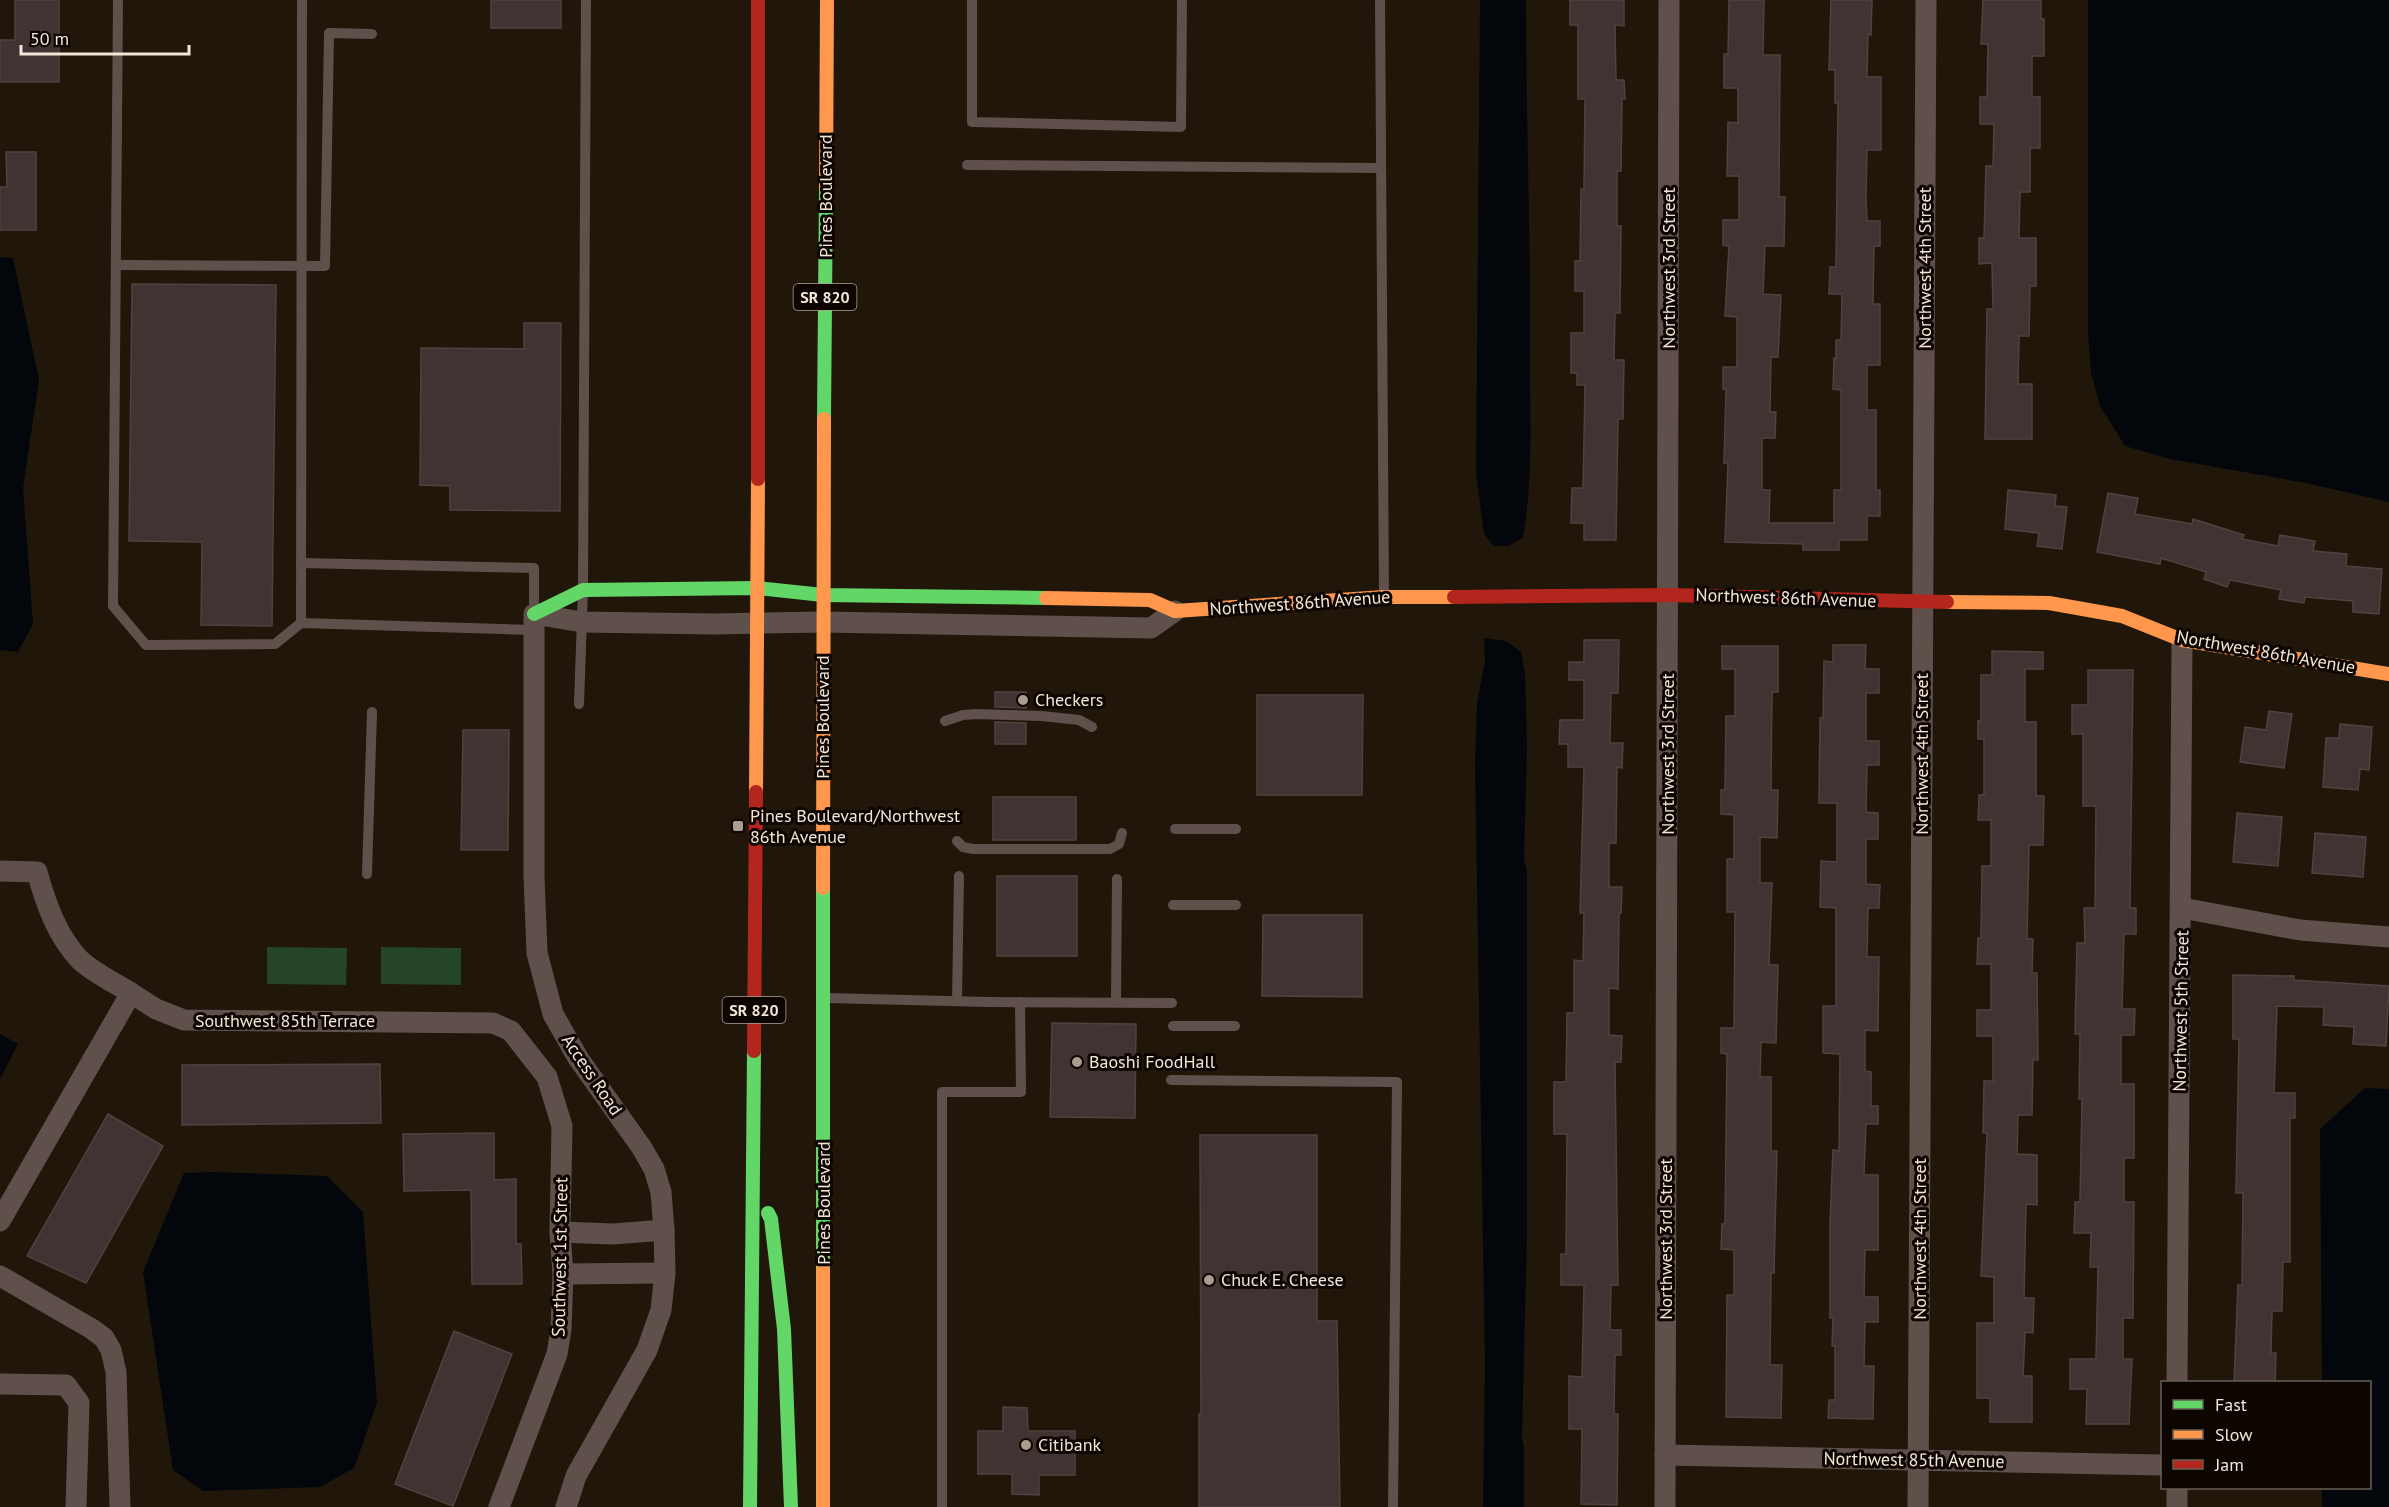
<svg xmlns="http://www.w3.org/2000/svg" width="2389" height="1507" viewBox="0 0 2389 1507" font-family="'PT Sans',sans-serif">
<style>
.green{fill:#244526}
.water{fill:#03070b}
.building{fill:#423333;stroke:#4e4341;stroke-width:1.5}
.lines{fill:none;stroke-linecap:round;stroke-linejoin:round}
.lane{stroke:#5f504c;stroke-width:10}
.street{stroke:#5f504c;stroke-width:21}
.fast{stroke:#63d668;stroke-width:14}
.slow{stroke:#ff974d;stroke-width:14}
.jam{stroke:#b3261e;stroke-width:14}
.poi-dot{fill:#a99d8f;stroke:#0c0500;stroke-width:2}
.labels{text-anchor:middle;stroke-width:6;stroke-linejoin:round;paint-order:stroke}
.shield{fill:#0c0500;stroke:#aea296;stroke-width:1.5}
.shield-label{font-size:16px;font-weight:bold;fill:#f3e6d7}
.street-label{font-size:18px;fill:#f3e6d7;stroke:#0c0500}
.poi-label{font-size:18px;fill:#f3e6d7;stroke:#0c0500;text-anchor:start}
</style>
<rect width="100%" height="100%" fill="#201609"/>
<!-- green -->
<g class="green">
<path d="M267,947L347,948L346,985L267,984Z"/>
<path d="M381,947L461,948V985L381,984Z"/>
</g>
<!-- water -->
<g class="water">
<path d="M1480,0H1526C1526,122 1531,243 1530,365C1530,423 1533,481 1523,538L1508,546H1494L1484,534L1476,472Z"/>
<path d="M2088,0H2389V502L2306,483L2170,459L2125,446L2100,406L2091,373L2088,332Z"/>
<path d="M0,257L13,258L39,380L23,488L33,624L18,652L0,650Z"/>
<path d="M1484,638L1506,641L1521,652L1525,674L1527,746L1524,860L1527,871V1233L1522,1437L1524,1449V1507H1483L1485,1364L1475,763L1477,704L1485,660Z"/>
<path d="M0,1034L18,1044L0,1079Z"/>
<path d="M2365,1088L2389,1089V1507H2322V1488H2370V1382H2322L2320,1129Z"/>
<path d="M214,1172L327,1176L363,1212L377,1403L354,1468L320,1487L203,1491L173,1470L143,1272L184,1173Z"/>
</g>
<!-- building -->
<g class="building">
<path d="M15,0H59V82H0V40H15Z"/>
<rect x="491" y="0" width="70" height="28"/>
<path d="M1570,0H1624V26L1615,25L1616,80H1624L1625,99H1622L1621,171H1617V226H1621L1620,313H1615L1614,360H1624L1623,419H1618L1616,540H1584V523H1571L1572,488H1583L1585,385H1577V373H1571V333H1584V291H1575V261H1580L1581,189H1584L1585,99H1578V25H1570Z"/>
<path d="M1729,0H1764L1763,55H1780L1779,197H1785L1784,246H1765L1763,294L1781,295L1778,357H1771L1770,412H1776L1775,438H1762V490H1770L1769,523H1834V490H1841V390L1833,389L1834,358H1836V340H1841L1842,294H1829L1830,267H1836L1838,103H1835V70H1829L1831,0H1872L1871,35L1868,34L1867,77H1881V150H1867L1866,198L1867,221H1880V246H1874L1873,304H1880V365H1867V410H1876V490H1880V516H1867V540H1839V550H1803V544L1725,542L1728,463H1724L1726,389H1723V367H1737V317L1725,316L1729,246L1723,245V220H1739V176H1727L1728,122L1738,123V88H1724V54H1728Z"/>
<path d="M1983,0H2041V19H2044V56H2032V97H2040V148H2030V192H2020L2019,238H2036V286H2030L2029,336H2019L2018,384H2032V439H1985L1987,309H1993L1992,263L1979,264V238H1984L1986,166H1993L1994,124H1980V97H1987L1988,44H1981Z"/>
<path d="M6,152H36V230H0V187H7Z"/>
<path d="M132,284L276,285L272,626L201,625L202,542L129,541Z"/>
<path d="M524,323H561L560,511L450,510V486L420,485L421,348L524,349Z"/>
<path d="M2008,490L2056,495L2055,506L2067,507L2062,549L2037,546L2039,533L2005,529Z"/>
<path d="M2108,493L2138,498L2135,514L2192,524L2193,519L2244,535L2242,539L2278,546L2280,535L2315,541L2313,551L2347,554L2346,566L2382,569L2379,614L2353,612V601L2305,597L2304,603L2279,599L2281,590L2230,580L2227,587L2204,579L2206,572L2161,558L2160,564L2097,552Z"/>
<path d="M1584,640H1619L1618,693H1611L1610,743H1623L1622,768L1617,767L1616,843H1609V887H1622L1621,913H1619L1618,989L1609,988V1035L1622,1036L1621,1062H1615L1618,1285H1611L1610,1330H1621V1355H1615L1614,1414H1618L1617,1505L1581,1504L1582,1429H1569V1376L1582,1377L1584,1285H1561V1254H1566L1567,1134H1554V1082H1566L1567,1013H1574V960L1583,961L1584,913H1580L1584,767H1568V744H1559L1560,720H1584V680H1569V662H1584Z"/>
<path d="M1833,645H1866L1865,669H1879V693H1866V741H1879V765H1867L1866,812L1878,813V839H1866V884L1880,885L1879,908H1868L1867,957H1879L1878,1031L1865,1030V1071L1871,1072V1106H1878V1124H1866L1864,1175H1878V1250H1865L1864,1297H1878V1322H1865L1864,1366H1874L1873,1419L1828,1418L1829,1400H1835V1346H1832L1833,1318H1830V1223L1833,1150L1839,1151L1840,1054L1823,1053V1006H1836V908L1820,907L1821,861L1837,862V803H1819L1820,718H1823L1824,661L1833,662Z"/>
<path d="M1722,646H1778V692H1772L1771,790H1778L1777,838L1760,837V883H1772L1769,965H1778L1776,1043L1761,1042L1760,1077H1771V1151H1777L1774,1273H1771L1770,1365H1782L1781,1418L1726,1417L1727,1295H1734V1250L1721,1249L1722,1224H1725L1727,1054L1721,1053V1028H1734L1735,912H1727V859H1734V815L1721,814V790H1725L1726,716H1735V669H1722Z"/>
<path d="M1992,651L2043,652V669H2025V722H2036V796H2044L2043,845H2029L2027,939H2033L2032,973H2037L2038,1060H2033L2032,1115H2018L2017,1154L2037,1155V1205L2026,1204L2024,1298H2034L2033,1333L2025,1332L2023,1376H2032V1422H1990V1398H1977V1323H1994V1277L1981,1276L1987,1133H1983L1984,1081H1993V1036H1977V1010H1991V964H1977L1978,938H1981L1982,866H1991V820H1978L1979,795H1984V739H1978V721H1981V675H1992Z"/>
<path d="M2088,670H2133L2130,908H2136V934H2124L2122,1009H2135L2134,1035H2121V1084H2134V1158H2124V1202H2134L2133,1318H2123V1359H2132L2129,1424H2086L2087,1389H2070V1359H2096L2098,1267H2090L2091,1233H2074L2075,1202H2080L2082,1099H2079L2080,1034H2075L2077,943H2085L2084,908H2095L2096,806H2083V734H2072V705H2088Z"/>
<path d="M995,692H1026V708L995,707Z"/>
<path d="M1257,695H1363L1362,795H1257Z"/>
<path d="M2269,711L2292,714L2284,768L2240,762L2245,727L2266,730Z"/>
<path d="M995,722L1026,723V744H995Z"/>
<path d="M2340,724L2372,727L2369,770L2360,769L2358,790L2323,787L2326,738H2339Z"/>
<path d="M463,730H509L508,850H461Z"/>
<rect x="993" y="797" width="83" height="43"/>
<path d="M2237,813L2282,817L2278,866L2233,862Z"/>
<path d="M2315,833L2366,837L2363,877L2312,873Z"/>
<rect x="997" y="876" width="80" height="80"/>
<path d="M1263,915H1362V997L1262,996Z"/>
<path d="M2233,975L2294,976V980L2389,986L2386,1046L2353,1044L2354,1027L2323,1025L2324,1007L2277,1006L2274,1093H2295V1118H2290V1262H2283L2282,1311H2272L2271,1353H2276L2275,1383H2234L2238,1285H2242L2243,1193H2236L2239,1039H2233Z"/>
<path d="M1052,1023L1136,1024L1135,1118L1050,1117Z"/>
<path d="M380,1064L381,1123L182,1125V1065Z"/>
<path d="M108,1114L163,1146L86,1283L27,1256Z"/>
<path d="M494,1133V1180L516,1179V1244H521L522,1284H472L471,1190L404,1191L403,1134Z"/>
<path d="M1200,1135H1317V1321H1337L1340,1507H1199V1414H1201Z"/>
<path d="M454,1331L512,1354L453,1506L395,1484Z"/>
<path d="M1003,1407L1027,1408L1028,1431H1075V1475H1039V1495L1012,1494V1474H978V1431H1003Z"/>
</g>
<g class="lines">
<!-- lane -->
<g class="lane">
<path d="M118,0L113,606L146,645L275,644L301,623L533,630"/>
<path d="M972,0V122L1181,127L1182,0"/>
<path d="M1380,0L1384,597"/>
<path d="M967,165L1381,168"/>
<path d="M116,265L325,266L329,33L372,34"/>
<path d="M301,563L534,568V610"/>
<path d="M301,623L302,0"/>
<path d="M579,704L583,590L586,0"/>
<path d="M945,721L963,715L976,714L1042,716L1079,720L1092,727"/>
<path d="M1175,829H1236"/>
<path d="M957,841L963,847L973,849H1110L1119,844L1122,833"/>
<path d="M367,874L372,712"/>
<path d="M1173,905H1236"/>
<path d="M827,998L988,1002L1172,1003"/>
<path d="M957,1001L959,876"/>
<path d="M1116,1001L1117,879"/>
<path d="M1173,1026H1235"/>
<path d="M1171,1080L1397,1082L1393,1507"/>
<path d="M942,1507V1092H1021L1020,1002"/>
</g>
<!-- street -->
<g class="street">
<path d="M0,871L37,872C46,904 57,936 80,960C94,973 115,983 131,993"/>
<path d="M2182,908L2300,930L2389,937"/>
<path d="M0,1221L131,993L156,1009L184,1020L493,1023L511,1031L547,1077L562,1126L560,1232L563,1274L561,1329L557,1354L499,1507"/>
<path d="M560,1232L613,1234L664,1230"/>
<path d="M563,1274L665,1273"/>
<path d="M0,1276L92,1329L104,1338L111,1350L116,1372L120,1507"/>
<path d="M2177,1382L2182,640"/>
<path d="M0,1384L66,1385L79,1403L76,1507"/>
<path d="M1665,1455L2162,1465"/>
<path d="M2177,1488V1507"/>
<path d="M566,1507L576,1476L647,1350L661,1310L665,1273L664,1230L661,1192L654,1169L642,1148L578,1058L553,1014L537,953L534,876V614L582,622L714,624L823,622L1151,628L1175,611"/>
<path d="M1665,1507L1669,0"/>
<path d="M1918,1507L1926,0"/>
</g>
<!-- fast -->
<g class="fast">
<path d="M824,419L826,188"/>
<path d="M534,614L583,590L757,588L823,595L1046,598"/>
<path d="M823,888V1270"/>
<path d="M768,1213L771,1219L784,1329L791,1507"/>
<path d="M750,1507L754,1051"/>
</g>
<!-- slow -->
<g class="slow">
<path d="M826,188L827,0"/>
<path d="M1046,598L1150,600L1175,611L1384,597H1454"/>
<path d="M1947,602L2049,603L2122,616L2182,640L2389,674"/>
<path d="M756,792L758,479"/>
<path d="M823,888L824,419"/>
<path d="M823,1270V1507"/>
</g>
<!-- jam -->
<g class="jam">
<path d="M758,0V479"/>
<path d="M1454,597L1668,595L1947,602"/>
<path d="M754,1051L756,792"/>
</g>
</g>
<!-- markers -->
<g class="poi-dot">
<circle cx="1023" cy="700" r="6"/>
<rect x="732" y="820" width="12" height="12" rx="3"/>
<circle cx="1077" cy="1062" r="6"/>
<circle cx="1209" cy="1280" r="6"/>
<circle cx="1026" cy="1445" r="6"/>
</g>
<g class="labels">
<!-- shield labels -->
<g class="shield">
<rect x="793.5" y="284" width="63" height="26" rx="4.5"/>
<rect x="722.5" y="997" width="63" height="26" rx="4.5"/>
</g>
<g class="shield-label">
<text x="825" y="303">SR 820</text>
<text x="754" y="1016">SR 820</text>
</g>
<!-- street labels -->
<g class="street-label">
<text transform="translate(826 196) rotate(-90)" y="6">Pines Boulevard</text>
<text transform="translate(1669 268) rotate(-90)" y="6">Northwest 3rd Street</text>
<text transform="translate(1925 268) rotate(-90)" y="6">Northwest 4th Street</text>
<text transform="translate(1786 598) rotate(2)" y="6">Northwest 86th Avenue</text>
<text transform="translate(1300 603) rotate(-4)" y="6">Northwest 86th Avenue</text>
<text transform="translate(2266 652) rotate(10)" y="6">Northwest 86th Avenue</text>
<text transform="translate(823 717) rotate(-90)" y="6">Pines Boulevard</text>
<text transform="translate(1668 754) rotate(-90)" y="6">Northwest 3rd Street</text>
<text transform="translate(1922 754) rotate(-90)" y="6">Northwest 4th Street</text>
<text transform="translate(2181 1011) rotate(-89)" y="6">Northwest 5th Street</text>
<text x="285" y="1027">Southwest 85th Terrace</text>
<text transform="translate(592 1075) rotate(56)" y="6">Access Road</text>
<text transform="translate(824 1203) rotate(-90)" y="6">Pines Boulevard</text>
<text transform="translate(1666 1239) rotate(-90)" y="6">Northwest 3rd Street</text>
<text transform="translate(1920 1239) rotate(-90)" y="6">Northwest 4th Street</text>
<text transform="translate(560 1257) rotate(-89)" y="6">Southwest 1st Street</text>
<text transform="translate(1914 1460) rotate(1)" y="6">Northwest 85th Avenue</text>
</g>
<!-- poi labels -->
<g class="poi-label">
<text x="1035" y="706">Checkers</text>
<text x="750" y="822">Pines Boulevard/Northwest<tspan x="750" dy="21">86th Avenue</tspan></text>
<text x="1089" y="1068">Baoshi FoodHall</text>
<text x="1221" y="1286">Chuck E. Cheese</text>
<text x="1038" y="1451">Citibank</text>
</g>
</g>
<!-- legend -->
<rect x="2161" y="1381" width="210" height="108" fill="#0c0500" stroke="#685f56" stroke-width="1.5"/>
<rect x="2173" y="1400" width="30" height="9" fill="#63d668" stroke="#685f56" stroke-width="1.5"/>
<text x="2215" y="1411" font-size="18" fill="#f3e6d7">Fast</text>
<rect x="2173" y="1430" width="30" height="9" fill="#ff974d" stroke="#685f56" stroke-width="1.5"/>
<text x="2215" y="1441" font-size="18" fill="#f3e6d7">Slow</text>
<rect x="2173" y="1460" width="30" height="9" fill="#b3261e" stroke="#685f56" stroke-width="1.5"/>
<text x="2215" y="1471" font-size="18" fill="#f3e6d7">Jam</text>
<!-- scale -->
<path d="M21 45v9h168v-9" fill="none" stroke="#f3e6d7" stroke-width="3"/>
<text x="30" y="45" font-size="18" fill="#f3e6d7" stroke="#0c0500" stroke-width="4.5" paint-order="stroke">50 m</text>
</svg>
